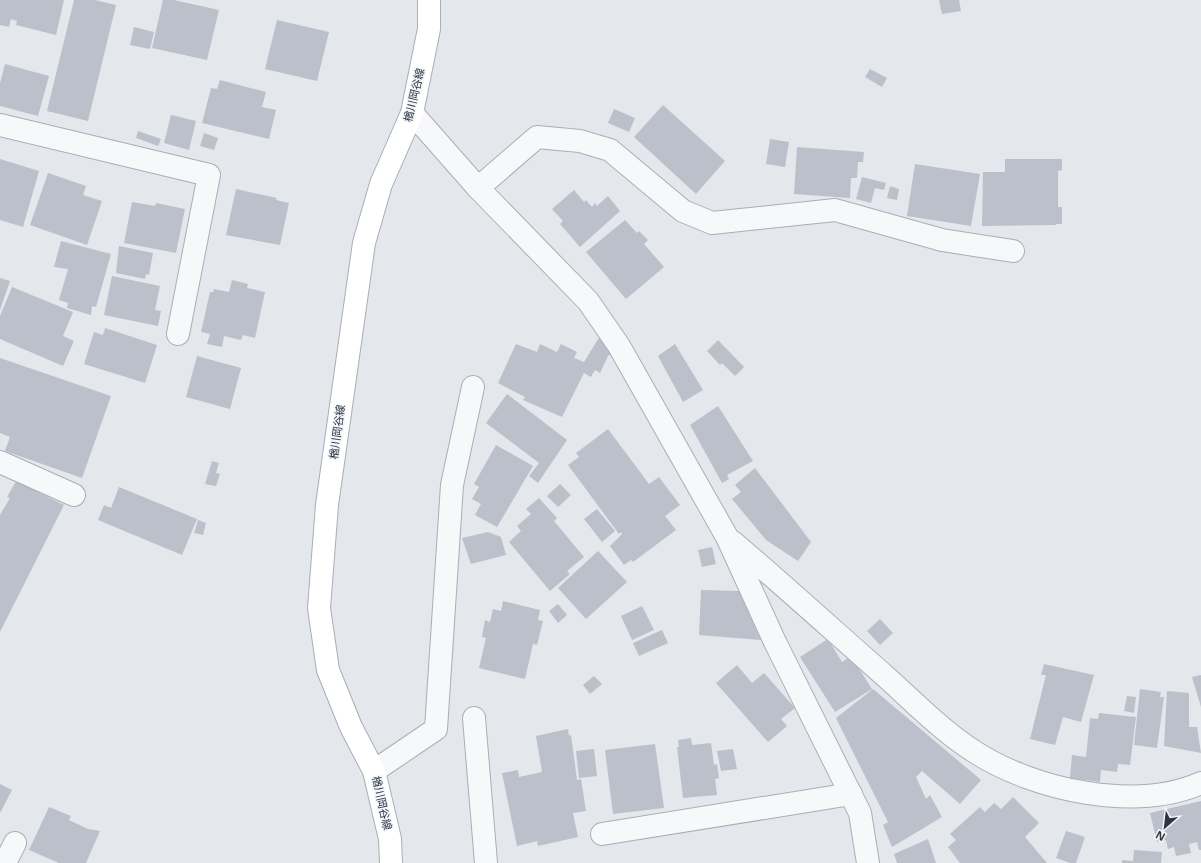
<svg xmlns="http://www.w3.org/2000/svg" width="1201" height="863" viewBox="0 0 1201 863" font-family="'Noto Sans','Noto Sans JP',sans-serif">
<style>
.building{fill:#bbc0ca}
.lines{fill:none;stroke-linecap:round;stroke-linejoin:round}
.street-casing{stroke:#a9aeb7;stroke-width:24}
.secondary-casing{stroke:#a9aeb7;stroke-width:24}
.street{stroke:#f7f8fa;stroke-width:22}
.secondary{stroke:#fff;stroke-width:22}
.labels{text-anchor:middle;stroke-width:3;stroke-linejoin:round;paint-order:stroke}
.street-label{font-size:11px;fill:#2b3445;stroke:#f4f6f9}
</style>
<rect width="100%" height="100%" fill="#e4e7ec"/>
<!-- building -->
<g class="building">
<path d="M0,0H64L56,35L16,25L17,21L11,19L9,27L0,25Z"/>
<path d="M74,0H95L116,5L88,121L47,111Z"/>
<path d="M163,0H174L219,10L207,60L152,48Z"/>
<path d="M939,0H959L961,11L942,14Z"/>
<path d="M277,20L329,32L317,81L265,69Z"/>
<path d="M134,27L154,32L150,49L130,45Z"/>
<path d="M5,64L49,76L38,116L0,106V83Z"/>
<path d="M870,69L887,78L882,87L865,77Z"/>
<path d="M220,80L266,92L262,107L276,110L269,139L202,123L211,88L217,89Z"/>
<path d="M663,105L725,161L696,194L634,137Z"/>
<path d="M614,109L635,118L629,132L608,123Z"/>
<path d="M171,115L196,121L189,150L164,143Z"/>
<path d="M138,131L161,139L158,146L136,138Z"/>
<path d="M204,133L218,138L214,150L200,146Z"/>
<path d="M770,139L789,142L785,167L766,164Z"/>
<path d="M797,147L864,152L863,162H858L857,178H851L850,198L794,194Z"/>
<path d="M0,159L39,171L23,227L0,220Z"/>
<path d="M1005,159H1062V170L1058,171V207H1062V224H1056V225L982,226L983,172H1005Z"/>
<path d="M915,164L980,174L971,226L907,216Z"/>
<path d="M48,173L86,186L83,195L102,201L87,245L30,225Z"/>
<path d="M862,177L886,183L884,190L875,188L871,203L856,199Z"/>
<path d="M890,186L899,189L897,200L887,198Z"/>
<path d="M236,189L277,198L276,200L289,203L280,245L226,235Z"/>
<path d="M574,190L584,202L586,200L592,207L595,203L597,206L608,196L620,211L580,247L560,224L563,221L552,209Z"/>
<path d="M132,202L155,206L156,203L185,209L176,253L124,243Z"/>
<path d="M625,220L637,233L639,231L648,240L644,244L664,267L626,299L586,252Z"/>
<path d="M61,241L111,254L96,307L92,306L91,315L67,308L68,303L59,300L68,269L54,267Z"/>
<path d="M119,246L153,253L149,275L146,274L145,279L116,273Z"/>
<path d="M112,276L160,286L155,310L161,311L158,326L104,315Z"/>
<path d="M0,278L10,281L0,310Z"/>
<path d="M232,280L248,284L247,288L265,292L255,338L243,335L241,340L224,336L222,347L207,344L210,334L201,332L210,292H213L214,289L229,292Z"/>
<path d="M12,287L73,312L63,336L74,341L63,366L0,339V316Z"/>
<path d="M105,328L157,345L145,383L84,364L94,332L103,335Z"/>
<path d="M600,336L613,351L608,356L600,373L595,370L591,377L584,373L562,417L523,400L525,397L498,383L516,344L537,352L540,344L557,352L561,344L577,352L574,358L584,362Z"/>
<path d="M718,340L744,367L735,376L722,363L720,365L707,351Z"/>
<path d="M675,344L703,390L683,402L658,356Z"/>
<path d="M197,356L241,368L230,409L186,397Z"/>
<path d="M0,358L111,396L82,478L5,451L10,437L0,433Z"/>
<path d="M507,394L567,440L538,483L529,476L539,463L486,423Z"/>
<path d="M718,406L753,461L727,475L729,479L722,483L690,425Z"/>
<path d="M608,429L649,484L659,477L680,505L665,516L676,530L633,562L631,560L624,565L610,546L622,534L621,532L619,534L568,465L579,457L576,453Z"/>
<path d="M496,445L533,466L497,527L475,515L481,504L472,499L479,487L474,484Z"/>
<path d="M212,461L219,463L216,473L220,474L216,486L205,484Z"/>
<path d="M755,468L811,542L798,561L766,540L732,499L741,492L735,485Z"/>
<path d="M18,482L64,505L0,632V515L10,498L7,497L15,483Z"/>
<path d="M560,484L571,495L558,507L547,496Z"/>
<path d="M119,487L197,519L182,555L98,520L104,505L111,508Z"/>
<path d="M539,498L557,518L554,521L584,557L567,571L570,574L550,591L509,542L521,531L517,526L531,514L526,509Z"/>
<path d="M597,509L615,531L602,542L584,519Z"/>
<path d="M198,520L206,523L203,535L194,533Z"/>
<path d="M488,532L501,537L506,555L471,564L462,538Z"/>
<path d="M712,547L716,564L702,567L698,550Z"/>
<path d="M598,551L627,582L586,619L558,588Z"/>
<path d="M701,590L739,591L761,640L699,635Z"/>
<path d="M503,601L540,610L538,620L543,621L537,645L533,644L525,679L479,668L486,638L482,637L485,620L490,622L493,609L501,611Z"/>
<path d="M558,604L567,615L558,623L549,611Z"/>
<path d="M642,606L654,630L632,640L621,616Z"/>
<path d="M880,619L893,633L880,645L867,631Z"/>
<path d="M662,630L668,643L639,656L633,643Z"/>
<path d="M828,639L842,662L851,656L872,689L835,712L800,657Z"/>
<path d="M1044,664L1094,675L1081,722L1063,717L1055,745L1030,739L1046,675H1041Z"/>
<path d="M737,665L752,683L764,673L795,708L781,719L787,726L768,742L716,683Z"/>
<path d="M1201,675V707L1192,677Z"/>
<path d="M594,676L602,684L590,694L583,685Z"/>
<path d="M873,689L981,780L960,804L922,771L916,777L926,799L930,795L942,817L892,847L883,825L888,822L836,718Z"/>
<path d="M1140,689L1161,692L1160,697H1164L1157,748L1134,745Z"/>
<path d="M1167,691L1189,693V727H1197L1201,753L1164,746Z"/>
<path d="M1127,696L1136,697L1134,713L1124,711Z"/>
<path d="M1099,713L1136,717L1130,765L1118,764L1117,772L1101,770L1100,782L1070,778L1072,755L1086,757L1090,718L1098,719Z"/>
<path d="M568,729L569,736L571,735L577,780L581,779L586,811L573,813L578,837L538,846L537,841L517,846L502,773L518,770L519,777L542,772L536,736Z"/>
<path d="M691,738L692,745L711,743L714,765L717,764L719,778L715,779L717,795L683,798L677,747H679L678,740Z"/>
<path d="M655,744L664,808L613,814L605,750Z"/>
<path d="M594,749L597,776L579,778L576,751Z"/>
<path d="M733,749L737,769L721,771L717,751Z"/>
<path d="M0,784L12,790L0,813Z"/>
<path d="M1013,797L1039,823L1025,837L1047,863H960L948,847L956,840L950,834L980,807L985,812L994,803L1001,809Z"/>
<path d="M1201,801V850H1199L1197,842L1189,844L1191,853L1176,856L1174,847L1168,849L1166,840L1157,842L1150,813Z"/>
<path d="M49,807L71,816L69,820L88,829L100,831L86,863H59L29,850Z"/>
<path d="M1066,831L1085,837L1076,863H1070L1056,858Z"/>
<path d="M928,839L936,863H897L894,854Z"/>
<path d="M1134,850L1162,852L1161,863H1122V860L1133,861Z"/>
</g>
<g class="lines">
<!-- street casing -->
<g class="street-casing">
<g id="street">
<path d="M412,113L478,188L588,301L619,346L727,537L775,642L860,813L868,863"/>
<path d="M0,125L209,175L178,334"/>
<path d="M478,188L537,137L580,141L610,150L683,211L712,223L835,210L942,240L1013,251"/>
<path d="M0,462L74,495"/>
<path d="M733,542C784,586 834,631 885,676C914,702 942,731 975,752C1034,790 1135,812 1201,783"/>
<path d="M474,718L486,863"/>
<path d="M374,771L436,729L452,485L473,387"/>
<path d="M602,834L851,794"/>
<path d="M5,863L15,843"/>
</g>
</g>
<!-- secondary casing -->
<g class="secondary-casing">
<path id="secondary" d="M391,863L390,839L374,771L351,727L328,670L319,608L327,505L364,243L381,184L412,113L429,29V0"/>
</g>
<!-- street -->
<use href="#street" class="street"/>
<!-- secondary -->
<use href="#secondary" class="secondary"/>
</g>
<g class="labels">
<!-- street labels -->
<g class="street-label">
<text transform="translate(414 95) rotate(-76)" y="4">楢川岡谷線</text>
<text transform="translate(337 432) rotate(-82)" y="4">楢川岡谷線</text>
<text transform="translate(382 803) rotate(77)" y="4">楢川岡谷線</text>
</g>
</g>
<!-- north arrow -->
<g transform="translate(1165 827) rotate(208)" stroke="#f4f6f9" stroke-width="3" paint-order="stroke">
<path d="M0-3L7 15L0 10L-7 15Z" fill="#2b3445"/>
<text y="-6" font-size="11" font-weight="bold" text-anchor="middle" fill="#2b3445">N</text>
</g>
</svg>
